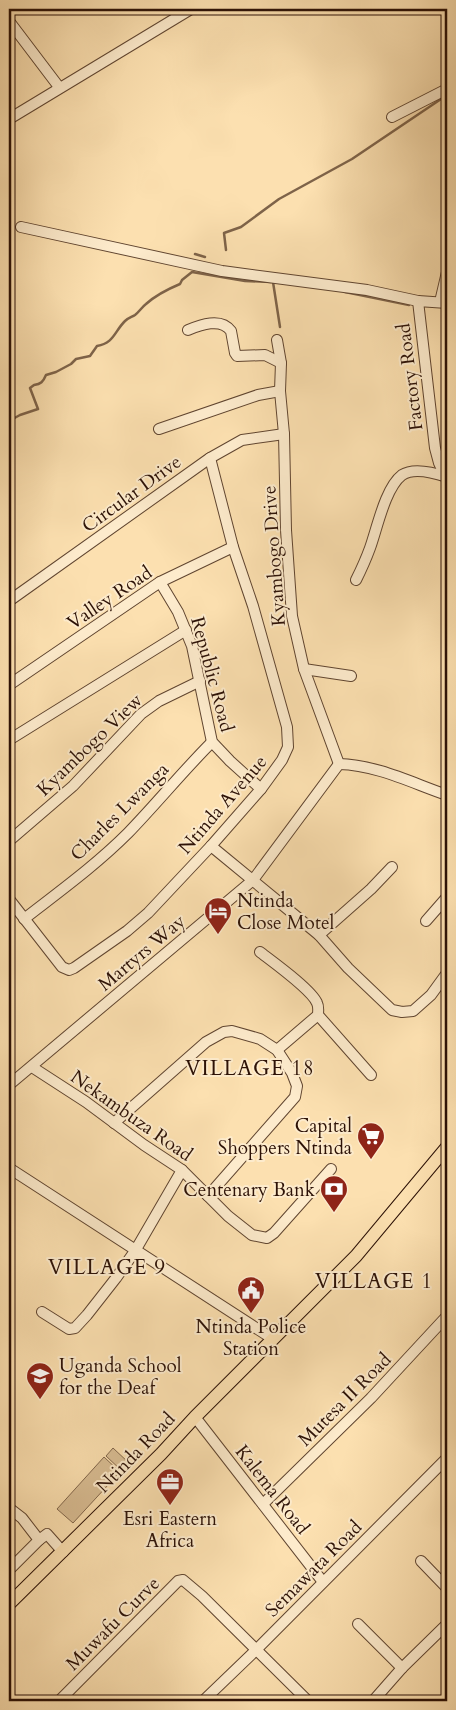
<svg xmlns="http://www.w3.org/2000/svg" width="456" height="1710" viewBox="0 0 456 1710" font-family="Cardo,serif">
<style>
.green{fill:#d9bd93;stroke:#82674c}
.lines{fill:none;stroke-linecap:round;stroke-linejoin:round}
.stream{stroke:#7e6349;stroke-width:2.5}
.minor-casing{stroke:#604530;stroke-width:12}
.major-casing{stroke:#2c1106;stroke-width:14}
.minor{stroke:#fdebcc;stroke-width:10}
.major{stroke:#fce0b0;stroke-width:12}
.labels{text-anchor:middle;stroke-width:4;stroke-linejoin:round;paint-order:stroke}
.street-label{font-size:19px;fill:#2c1106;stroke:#fdebcc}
.poi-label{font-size:19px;fill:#2c1106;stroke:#fdebcc;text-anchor:start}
.quarter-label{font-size:21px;letter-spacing:1px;fill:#2c1106;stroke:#fdebcc}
</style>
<rect width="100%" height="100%" fill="#fce0b0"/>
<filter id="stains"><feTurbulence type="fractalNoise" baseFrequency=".004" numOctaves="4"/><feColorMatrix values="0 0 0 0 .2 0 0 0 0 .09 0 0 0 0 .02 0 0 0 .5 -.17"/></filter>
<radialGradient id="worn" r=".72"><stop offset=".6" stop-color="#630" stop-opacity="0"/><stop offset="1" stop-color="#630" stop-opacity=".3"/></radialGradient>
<!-- green -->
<g class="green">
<path d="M113,1448L129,1463L122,1471L106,1456Z"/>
<path d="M104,1457L120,1472L73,1523L57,1509Z"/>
</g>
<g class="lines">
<!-- stream -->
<g class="stream">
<path d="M226,250L224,233L241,227L279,199L352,159L447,95"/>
<path d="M195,254L205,257"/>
<path d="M273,282L280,327"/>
<path d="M345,292L409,305"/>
<path d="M9,421L20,415L38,409L30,388L34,385C41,384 43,382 46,375L56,372L71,364L76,359L90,356L97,346C114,343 114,332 125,321C128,318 132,317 135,315C139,312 142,307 146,304C156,295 168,289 180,284L182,280L192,272L245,281L271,282"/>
</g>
<!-- minor casing -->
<g class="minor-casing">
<g id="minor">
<path d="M9,21L59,87"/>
<path d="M392,117L447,89"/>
<path d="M9,119L191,9"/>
<path d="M21,227L222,271L367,290L418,301"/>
<path d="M440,302L447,272"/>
<path d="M188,330C200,325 221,317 231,331L235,353L237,356L265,355L281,363"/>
<path d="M277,340L281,363L280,391L284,434L286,530L292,616L304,669L339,764"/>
<path d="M159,429L258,395L280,391"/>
<path d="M445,476L439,463L435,448L418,301L447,303"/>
<path d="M356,580C361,570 366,559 370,548C377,529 385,488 402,475C414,467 435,473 447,477"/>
<path d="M160,582L178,612L192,646L212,742L230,761L261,789"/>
<path d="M9,601L210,458L242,440L284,434"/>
<path d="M304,669L351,676"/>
<path d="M9,685L160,582L233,547"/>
<path d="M9,740L186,630"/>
<path d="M339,764C377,765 412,783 447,795"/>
<path d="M9,841L73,786L141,714L159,701L200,681"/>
<path d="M211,846L319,935L348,968L392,1010L402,1012L413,1011L431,995L447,973"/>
<path d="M9,899L62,967L69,970L74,968L127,931L148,913L211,846L261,789L282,760L288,747L287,727L253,606L233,547L210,458"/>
<path d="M24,919C60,891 96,865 128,833C157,803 183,771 212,742"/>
<path d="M426,921L447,897"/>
<path d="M319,935L371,889L392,867"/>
<path d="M260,952C273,962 312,990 317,1003C319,1007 318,1011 318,1015L277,1050"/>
<path d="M318,1015L371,1075"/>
<path d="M32,1067L86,1102L144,1145L182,1170L228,1216L252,1235L267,1238L274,1233L331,1169"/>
<path d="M9,1085L253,880L339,764"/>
<path d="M114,1123L206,1042L224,1032L232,1031L260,1039L277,1050L292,1073L297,1086L295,1097L208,1196"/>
<path d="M9,1168L273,1339"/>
<path d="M42,1312L69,1329L75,1328L87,1315L116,1278L135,1251L182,1170"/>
<path d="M195,1417L323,1582"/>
<path d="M263,1504L371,1398L447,1316"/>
<path d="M9,1508L22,1518L39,1540L47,1534L63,1552"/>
<path d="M421,1561L447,1588"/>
<path d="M9,1570L39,1540"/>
<path d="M358,1624L402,1668"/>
<path d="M59,1701L178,1581L183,1580L202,1596L308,1701"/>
<path d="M203,1701L256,1650L447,1458"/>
<path d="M373,1701L402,1668L447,1624"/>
</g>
</g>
<!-- major casing -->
<g class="major-casing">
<path id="major" d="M9,1604L161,1454L195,1417L356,1256L447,1147"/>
</g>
<!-- minor -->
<use href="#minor" class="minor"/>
<!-- major -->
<use href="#major" class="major"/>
</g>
<!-- icons -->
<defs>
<g id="hotel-pin" transform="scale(1.4375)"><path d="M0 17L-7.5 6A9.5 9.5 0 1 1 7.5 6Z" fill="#8f2418" stroke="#fdebcc"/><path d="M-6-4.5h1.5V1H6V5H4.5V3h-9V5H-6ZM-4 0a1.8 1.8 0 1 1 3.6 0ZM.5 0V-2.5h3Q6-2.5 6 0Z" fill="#fff"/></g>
<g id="supermarket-pin" transform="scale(1.4375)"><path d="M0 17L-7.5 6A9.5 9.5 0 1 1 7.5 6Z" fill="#8f2418" stroke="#fdebcc"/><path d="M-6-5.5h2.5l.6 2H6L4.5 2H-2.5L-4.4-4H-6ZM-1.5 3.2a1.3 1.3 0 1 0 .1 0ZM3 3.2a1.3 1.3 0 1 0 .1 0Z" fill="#fff"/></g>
<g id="bank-pin" transform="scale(1.4375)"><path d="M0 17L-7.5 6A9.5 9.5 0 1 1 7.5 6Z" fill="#8f2418" stroke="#fdebcc"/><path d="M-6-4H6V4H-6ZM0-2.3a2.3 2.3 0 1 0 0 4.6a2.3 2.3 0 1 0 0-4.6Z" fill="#fff"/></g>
<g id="civic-pin" transform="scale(1.4375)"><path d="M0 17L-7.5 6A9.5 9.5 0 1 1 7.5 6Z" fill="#8f2418" stroke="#fdebcc"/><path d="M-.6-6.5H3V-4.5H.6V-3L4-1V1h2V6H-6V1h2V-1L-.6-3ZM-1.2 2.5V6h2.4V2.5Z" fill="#fff"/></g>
<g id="school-pin" transform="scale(1.4375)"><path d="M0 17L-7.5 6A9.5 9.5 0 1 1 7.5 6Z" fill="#8f2418" stroke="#fdebcc"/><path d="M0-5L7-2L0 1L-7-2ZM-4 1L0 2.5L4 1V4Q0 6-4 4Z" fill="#fff"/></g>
<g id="office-pin" transform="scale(1.4375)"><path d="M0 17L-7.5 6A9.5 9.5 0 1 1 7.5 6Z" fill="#8f2418" stroke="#fdebcc"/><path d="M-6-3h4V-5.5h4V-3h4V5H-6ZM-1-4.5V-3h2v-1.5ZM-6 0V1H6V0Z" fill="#fff"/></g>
</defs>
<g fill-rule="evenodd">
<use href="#hotel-pin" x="218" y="911"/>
<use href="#supermarket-pin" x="371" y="1136"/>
<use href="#bank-pin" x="334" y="1189"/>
<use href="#civic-pin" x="251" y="1290"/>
<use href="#school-pin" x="40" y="1376"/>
<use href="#office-pin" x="170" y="1482"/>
</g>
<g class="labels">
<!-- street labels -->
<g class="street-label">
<text transform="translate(409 377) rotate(-97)" y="7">Factory Road</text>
<text transform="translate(131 493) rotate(-36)" y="7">Circular Drive</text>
<text transform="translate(273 556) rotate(-94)" y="7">Kyambogo Drive</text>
<text transform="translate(109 597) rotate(-34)" y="7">Valley Road</text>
<text transform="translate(213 674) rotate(75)" y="7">Republic Road</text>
<text transform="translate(89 744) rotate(-44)" y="7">Kyambogo View</text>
<text transform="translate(222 804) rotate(-49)" y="7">Ntinda Avenue</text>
<text transform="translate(119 811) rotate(-45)" y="7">Charles Lwanga</text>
<text transform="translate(141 952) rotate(-40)" y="7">Martyrs Way</text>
<text transform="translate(132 1115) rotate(35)" y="7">Nekambuza Road</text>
<text transform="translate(344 1399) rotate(-45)" y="7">Mutesa II Road</text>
<text transform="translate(135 1452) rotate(-46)" y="7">Ntinda Road</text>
<text transform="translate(273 1489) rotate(52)" y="7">Kalema Road</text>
<text transform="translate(313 1568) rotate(-45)" y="7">Semawata Road</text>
<text transform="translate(112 1623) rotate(-45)" y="7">Muwafu Curve</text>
</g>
<!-- poi labels -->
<g class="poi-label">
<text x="237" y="907">Ntinda<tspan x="237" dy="22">Close Motel</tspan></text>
<text x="352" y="1132" text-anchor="end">Capital<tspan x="352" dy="22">Shoppers Ntinda</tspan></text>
<text x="315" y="1196" text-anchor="end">Centenary Bank</text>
<text x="251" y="1333" text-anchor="middle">Ntinda Police<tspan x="251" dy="22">Station</tspan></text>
<text x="59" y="1372">Uganda School<tspan x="59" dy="22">for the Deaf</tspan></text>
<text x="170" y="1525" text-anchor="middle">Esri Eastern<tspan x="170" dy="22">Africa</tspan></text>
</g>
<!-- quarter labels -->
<g class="quarter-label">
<text x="250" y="1075">VILLAGE 18</text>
<text x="107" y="1274">VILLAGE 9</text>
<text x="374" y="1288">VILLAGE 1</text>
</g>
</g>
<!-- margin -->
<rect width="456" height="1710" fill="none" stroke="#fce0b0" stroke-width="30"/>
<rect x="10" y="10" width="436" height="1690" fill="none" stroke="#2c1106" stroke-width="2.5"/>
<rect x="15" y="15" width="426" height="1680" fill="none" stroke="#2c1106"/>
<rect width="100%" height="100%" filter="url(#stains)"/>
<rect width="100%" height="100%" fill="url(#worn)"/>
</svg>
